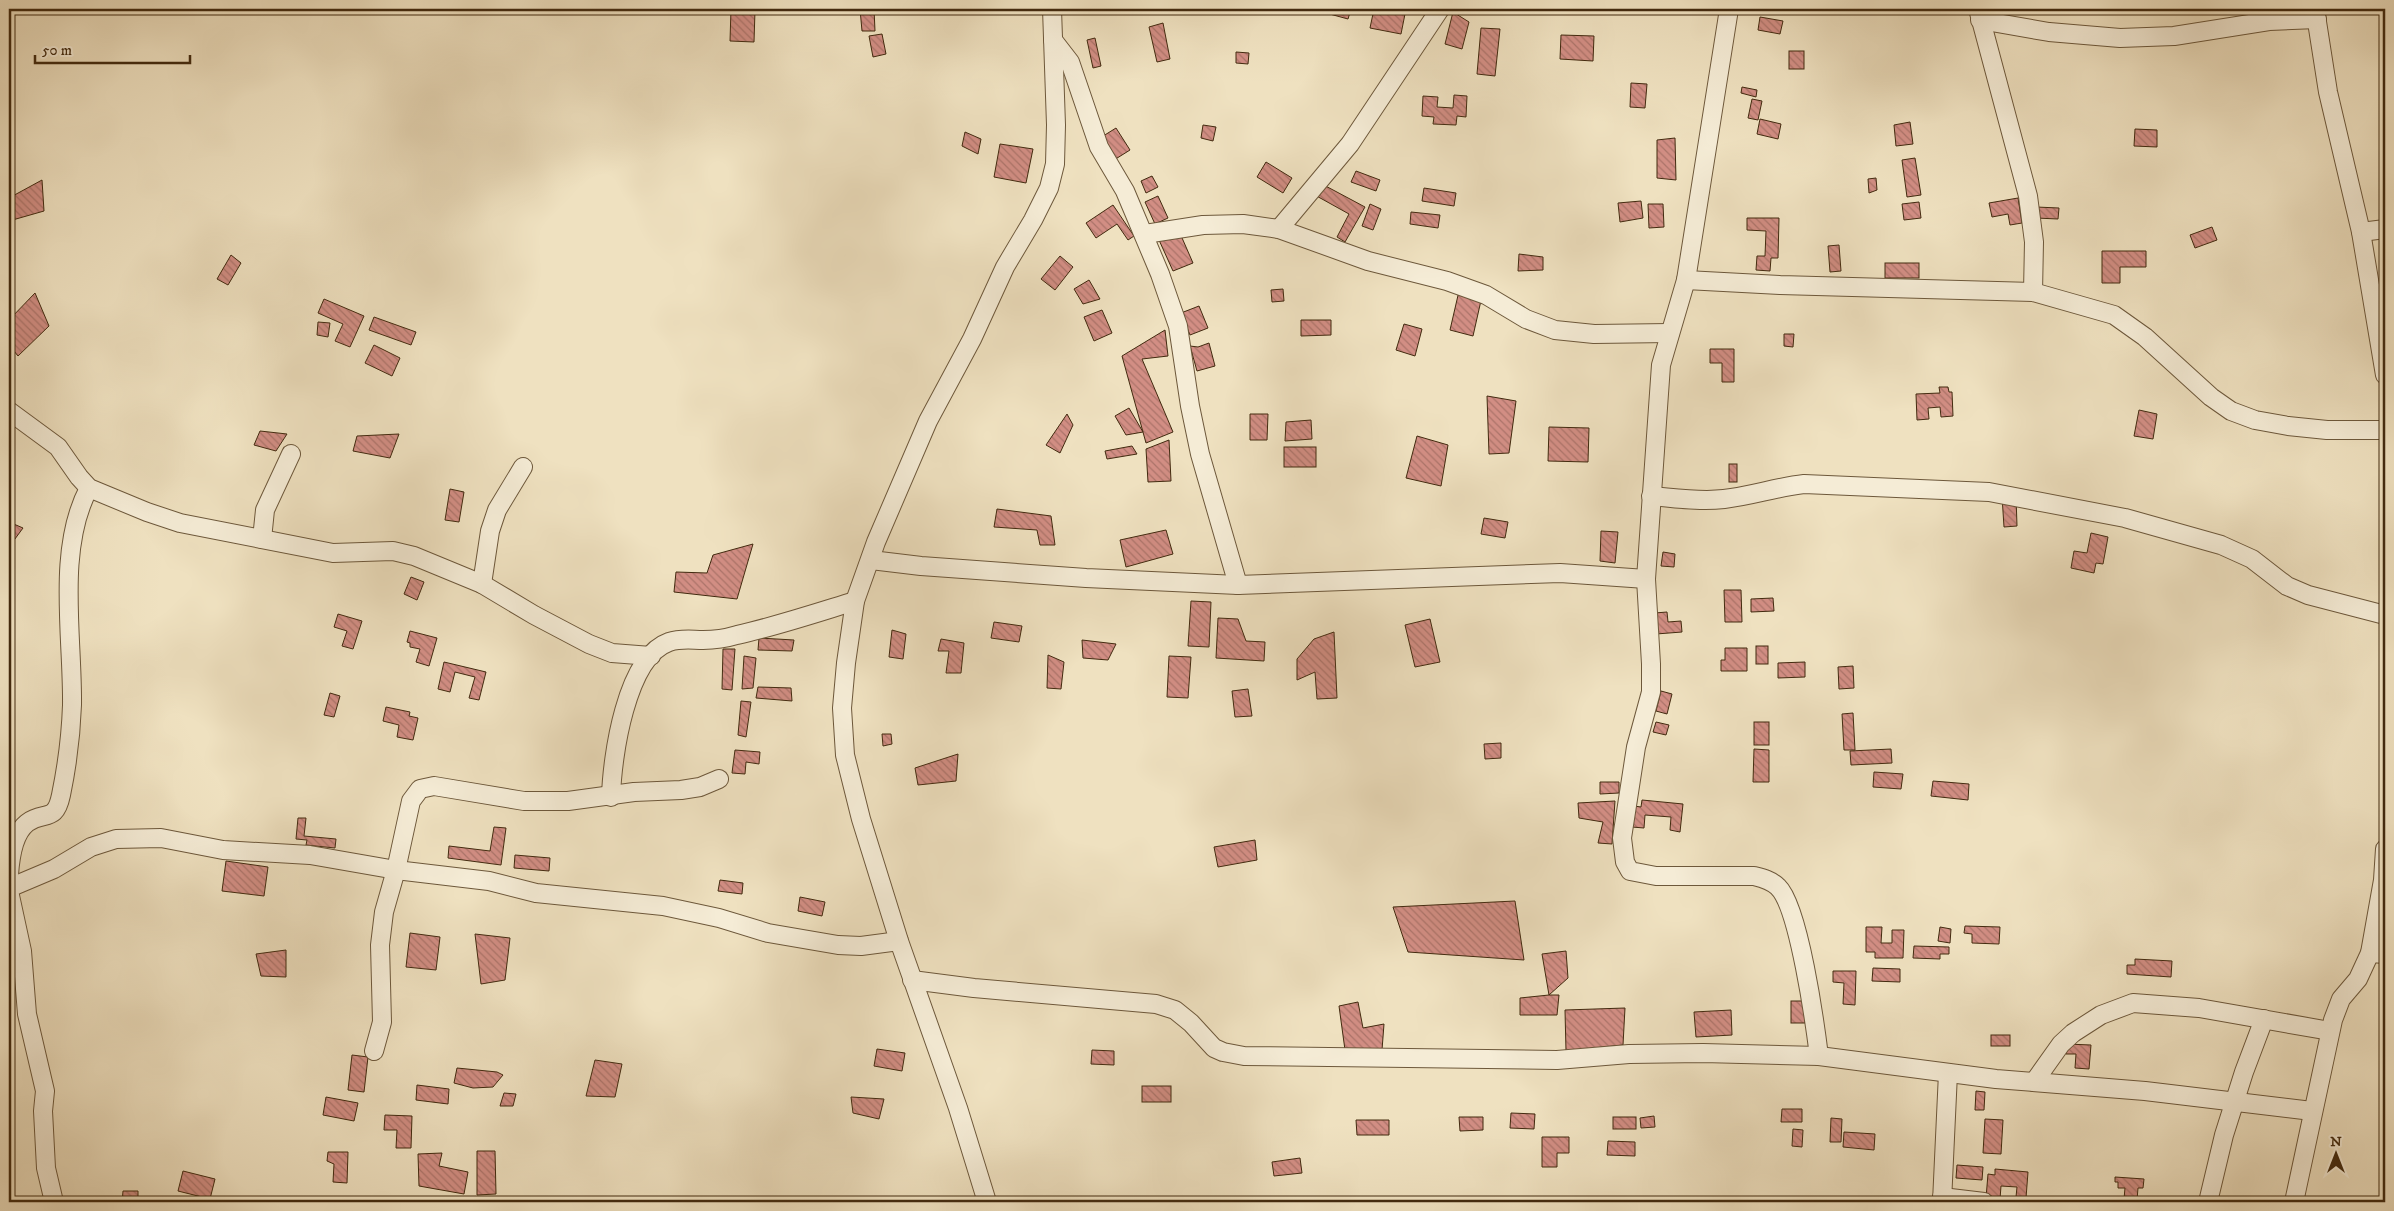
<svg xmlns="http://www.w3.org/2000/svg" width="2394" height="1211" viewBox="0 0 2394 1211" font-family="'IM FELL DW Pica',serif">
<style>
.building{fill:url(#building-back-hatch);stroke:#422a0f}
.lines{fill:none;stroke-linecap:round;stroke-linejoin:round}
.street-casing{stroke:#6d583b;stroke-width:20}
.street{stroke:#f5ecd6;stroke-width:18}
</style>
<defs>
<pattern id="building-back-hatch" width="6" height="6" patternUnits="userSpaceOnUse" patternTransform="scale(1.25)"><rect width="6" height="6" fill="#d28e84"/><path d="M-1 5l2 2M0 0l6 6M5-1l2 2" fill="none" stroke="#ac746a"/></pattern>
</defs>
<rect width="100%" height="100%" fill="#efe1c0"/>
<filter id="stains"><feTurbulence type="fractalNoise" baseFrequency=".004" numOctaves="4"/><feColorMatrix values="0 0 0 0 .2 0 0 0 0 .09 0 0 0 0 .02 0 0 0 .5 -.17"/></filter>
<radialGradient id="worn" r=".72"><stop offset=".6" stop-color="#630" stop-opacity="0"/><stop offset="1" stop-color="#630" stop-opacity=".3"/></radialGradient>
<!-- building -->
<g class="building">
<path d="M731,9L755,10L754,42L730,41Z"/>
<path d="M860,9H874L875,31H862Z"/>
<path d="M1327,9H1351L1348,19L1326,13Z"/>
<path d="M1374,9H1406L1401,34L1370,28Z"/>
<path d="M1453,12L1469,22L1462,49L1445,44Z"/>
<path d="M1760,17L1783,21L1780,34L1758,30Z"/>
<path d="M1163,23L1170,59L1157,62L1149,27Z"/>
<path d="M1481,28L1500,29L1495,76L1477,74Z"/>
<path d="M882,34L886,54L873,57L869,36Z"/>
<path d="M1561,35L1594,36L1593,61L1560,59Z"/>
<path d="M1095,38L1101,66L1093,68L1087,40Z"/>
<rect x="1789" y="51" width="15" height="18"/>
<path d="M1236,52L1249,53L1248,64L1236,63Z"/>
<path d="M1631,83L1647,84L1645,108L1630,107Z"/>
<path d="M1742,87L1757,90L1756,97L1741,93Z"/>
<path d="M1454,95L1467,96L1466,117L1457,116L1456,125L1433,124L1434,117L1422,116L1423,96L1438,97L1437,107L1453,108Z"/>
<path d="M1752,99L1762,101L1758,120L1748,118Z"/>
<path d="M1760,119L1781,124L1778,139L1757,134Z"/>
<path d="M1910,122L1913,144L1896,146L1894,125Z"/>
<path d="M1203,125L1216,127L1213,141L1201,138Z"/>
<path d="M1116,128L1130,150L1114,160L1100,138Z"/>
<path d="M2135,129L2157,130V147L2134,146Z"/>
<path d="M965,132L981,139L978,154L962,146Z"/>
<path d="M1675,138L1676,180L1657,178V140Z"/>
<path d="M1000,144L1033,149L1026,183L994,177Z"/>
<path d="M1915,158L1921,195L1907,197L1902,160Z"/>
<path d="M1266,162L1292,178L1283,193L1257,177Z"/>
<path d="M1356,171L1380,180L1376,191L1351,182Z"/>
<path d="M1152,176L1158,187L1146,193L1141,181Z"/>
<path d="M1876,178L1877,190L1869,193L1868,179Z"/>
<path d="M42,180L44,211L9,221V198Z"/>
<path d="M1320,183L1365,207L1345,242L1337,237L1349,214L1313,194Z"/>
<path d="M1424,188L1456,193L1454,206L1422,201Z"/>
<path d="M1158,196L1168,218L1155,224L1145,202Z"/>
<path d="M2018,198L2022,223L2010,225L2008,214L1992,217L1989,203Z"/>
<path d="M1641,201L1643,218L1620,222L1618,203Z"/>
<path d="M1919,202L1921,218L1904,220L1902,204Z"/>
<path d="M1370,204L1381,209L1373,230L1362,226Z"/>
<path d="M1648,204H1663L1664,227L1649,228Z"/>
<path d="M1113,205L1134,236L1128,240L1117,224L1096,238L1086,223Z"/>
<path d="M2036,207L2059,208L2058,219L2036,218Z"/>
<path d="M1411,212L1440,215L1438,228L1410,224Z"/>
<path d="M1747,218H1779L1778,258H1771L1770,271L1756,270L1757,256H1765L1766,231L1747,230Z"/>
<path d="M2212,227L2217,240L2195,248L2190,235Z"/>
<path d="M1179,231L1193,263L1173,271L1159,240Z"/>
<path d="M1839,245L1841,271L1830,272L1828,246Z"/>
<path d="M2102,251H2146V267H2120V283H2102Z"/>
<path d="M1519,254L1543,257V270L1518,271Z"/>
<path d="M231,255L241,263L228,285L217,279Z"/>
<path d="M1060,256L1073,267L1055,290L1041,279Z"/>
<rect x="1885" y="263" width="34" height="15"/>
<path d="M1089,280L1100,299L1083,304L1074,289Z"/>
<path d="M1283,289L1284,301L1272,302L1271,290Z"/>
<path d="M1459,291L1482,296L1473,336L1450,330Z"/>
<path d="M35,293L49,326L18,356L9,345V320Z"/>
<path d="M324,299L364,316L350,347L335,341L343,324L318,313Z"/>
<path d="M1199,306L1208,328L1190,335L1181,313Z"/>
<path d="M1102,310L1112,333L1094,341L1084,317Z"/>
<path d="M374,317L416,332L411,345L369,330Z"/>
<path d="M1301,320H1331V335L1301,336Z"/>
<path d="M318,322L330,323L328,337L317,335Z"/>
<path d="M1404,324L1422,329L1415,356L1396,350Z"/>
<path d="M1165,330L1168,356L1142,359L1173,432L1146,443L1122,356Z"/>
<path d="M1784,334H1794L1793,347L1784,346Z"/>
<path d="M1209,343L1215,366L1197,371L1190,346L1198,347Z"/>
<path d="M374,345L400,358L392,376L365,363Z"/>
<path d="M1710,349H1734V382H1722V363H1710Z"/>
<path d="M1939,387H1948L1949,392H1952L1953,416L1941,417L1940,407L1928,408L1929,419L1917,420L1916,394L1940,393Z"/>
<path d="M1487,396L1516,401L1509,453L1489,454Z"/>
<path d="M1129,408L1143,432L1126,435L1115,416Z"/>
<path d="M2139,410L2157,414L2153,439L2134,436Z"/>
<path d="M1067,414L1073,425L1060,453L1046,445Z"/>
<path d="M1250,414H1268L1267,440H1250Z"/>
<path d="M1311,420L1312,439L1285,441L1286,422Z"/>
<path d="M1549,427L1589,428L1588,462L1548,461Z"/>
<path d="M260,431L287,434L276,451L254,445Z"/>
<path d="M399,434L390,458L353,451L357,436Z"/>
<path d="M1417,436L1448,445L1441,486L1406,478Z"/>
<path d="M1169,440L1171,481L1148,482L1146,449Z"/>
<path d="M1132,446L1137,454L1107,459L1105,451Z"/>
<rect x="1284" y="447" width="32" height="20"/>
<rect x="1729" y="464" width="8" height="18"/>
<path d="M450,489L464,492L459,522L445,520Z"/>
<path d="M2002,496H2016L2017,526L2004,527Z"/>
<path d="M997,509L1051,516L1055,545H1040L1037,530L994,527Z"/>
<path d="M1484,518L1508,522L1505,538L1481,534Z"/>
<path d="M9,522L23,528L9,547Z"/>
<path d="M1166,530L1173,554L1126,567L1120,540Z"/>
<path d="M1601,531L1618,532L1615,563L1600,561Z"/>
<path d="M2091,533L2108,537L2103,564L2096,563L2094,573L2071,568L2074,551L2087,553Z"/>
<path d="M753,544L737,599L674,592L676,572L707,573L713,555Z"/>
<path d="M1663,552L1675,554L1674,567L1661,566Z"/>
<path d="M411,577L424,582L417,600L404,594Z"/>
<path d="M1724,590H1741L1742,622H1725Z"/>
<path d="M1773,598L1774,611L1751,612V599Z"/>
<path d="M1191,601L1211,602L1209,647L1188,646Z"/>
<path d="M1667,612L1668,622L1681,621L1682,632L1656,634L1655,613Z"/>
<path d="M338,614L362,621L353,649L342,646L347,631L334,627Z"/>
<path d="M1218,618L1238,619L1246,641L1265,642L1264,661L1216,658Z"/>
<path d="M1430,619L1440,662L1415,667L1405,625Z"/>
<path d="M994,622L1022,626L1019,642L991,638Z"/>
<path d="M892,630L906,634L903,659L889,657Z"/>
<path d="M410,631L437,638L429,666L416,662L420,649L410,647V643L407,642Z"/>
<path d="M1334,632L1337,698L1317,699L1315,672L1297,680V659L1314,639Z"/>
<path d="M759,638L794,640L792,651L758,650Z"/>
<path d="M941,639L964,643L961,673H946L949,651H938Z"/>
<path d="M1082,640L1116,644L1108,660L1083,658Z"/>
<rect x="1756" y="646" width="12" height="18"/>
<path d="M1725,648H1747V671H1721V660H1725Z"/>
<path d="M723,649H735L732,690L722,689Z"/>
<path d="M1048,655L1064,662L1061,689L1047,688Z"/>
<path d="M744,656L756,658L753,688L742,689Z"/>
<path d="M1169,656L1191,657L1188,698L1167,697Z"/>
<path d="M444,662L486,672L479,700L469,698L475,677L455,672L450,692L438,689Z"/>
<path d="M1805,662V677L1778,678V663Z"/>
<path d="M1853,666L1854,688L1839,689L1838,667Z"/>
<path d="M758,687L791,688L792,701L756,698Z"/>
<path d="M1248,689L1252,716L1235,717L1232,691Z"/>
<path d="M1661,691L1672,694L1667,714L1656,711Z"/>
<path d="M330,693L340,696L334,717L324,715Z"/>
<path d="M741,701L751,702L746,737L738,735Z"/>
<path d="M386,707L410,712L409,716L418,718L413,740L397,737L399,725L383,721Z"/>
<path d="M1853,713L1855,750H1844L1842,714Z"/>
<path d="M1656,722L1669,725L1666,735L1653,732Z"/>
<rect x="1754" y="722" width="15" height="23"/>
<path d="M882,734H891L892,744L883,746Z"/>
<path d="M1501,743V758L1485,759L1484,744Z"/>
<path d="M1754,749L1769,750V782H1753Z"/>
<path d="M1891,749L1892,763L1851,765L1850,751Z"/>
<path d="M735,750L760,752L759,764L746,762L745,774L732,773Z"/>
<path d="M958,754L956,781L918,785L915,768Z"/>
<path d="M1874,772L1903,774L1901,789L1873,787Z"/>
<path d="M1933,781L1969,784L1968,800L1931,796Z"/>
<path d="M1600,782H1619V793L1600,794Z"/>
<path d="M1642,800L1683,804L1680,832L1670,830L1671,817L1645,815L1644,828L1632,827L1634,806L1641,807Z"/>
<path d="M1615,801L1612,844L1598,843L1603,822L1579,818L1578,803Z"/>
<path d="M298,818H306L304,836L336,839L335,848L306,845L307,840L296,839Z"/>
<path d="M494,827L506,828L501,865L448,858L449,846L490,851Z"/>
<path d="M1255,840L1257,860L1218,867L1214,847Z"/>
<path d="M515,855L550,858L549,871L514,868Z"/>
<path d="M226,861L268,867L264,896L222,891Z"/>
<path d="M720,880L743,883L742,894L718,891Z"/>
<path d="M800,897L825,902L822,916L798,911Z"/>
<path d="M1515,901L1524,960L1408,952L1393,907Z"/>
<path d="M1965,926L2000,927L1999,944L1972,943V934L1964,933Z"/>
<path d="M1866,927H1882L1881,943H1892V930H1904L1903,958H1875V952H1866Z"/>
<path d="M1940,927L1951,929L1950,943L1938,941Z"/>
<path d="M410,933L440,937L436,970L406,967Z"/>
<path d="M475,934L510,938L505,980L481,984Z"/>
<path d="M1914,946L1949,947V954H1940V959L1913,958Z"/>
<path d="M286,950V977L261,976L256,954Z"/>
<path d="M1566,951L1568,978L1549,995L1542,954Z"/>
<path d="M2135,959L2172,961L2171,977L2127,974V965H2135Z"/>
<path d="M1873,968L1900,969V982L1872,981Z"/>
<path d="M1833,971H1856L1855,1005L1843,1004L1844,983L1833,982Z"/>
<path d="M1549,995H1559L1557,1015H1520V998Z"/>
<rect x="1791" y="1001" width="14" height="22"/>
<path d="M1358,1002L1363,1028L1384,1024L1382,1050H1345L1339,1006Z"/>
<path d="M1625,1008L1623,1045L1566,1051L1565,1010Z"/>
<path d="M1731,1010L1732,1035L1696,1037L1694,1012Z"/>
<rect x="1991" y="1035" width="19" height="11"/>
<path d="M2066,1044L2091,1045L2089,1069L2075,1068L2076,1054H2066Z"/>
<path d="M877,1049L905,1053L902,1071L874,1066Z"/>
<path d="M1092,1050L1114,1051V1065L1091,1064Z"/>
<path d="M352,1055L368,1057L364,1092L348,1090Z"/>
<path d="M595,1060L622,1064L615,1097L586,1096Z"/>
<path d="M457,1068L497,1072L503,1075L493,1087L473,1088L454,1083Z"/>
<path d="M417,1085L449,1089L448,1104L416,1100Z"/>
<rect x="1142" y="1086" width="29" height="16"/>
<path d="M1976,1091L1985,1092L1984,1110H1975Z"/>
<path d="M504,1093L516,1094L513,1106H500Z"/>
<path d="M326,1097L358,1103L354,1121L323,1115Z"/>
<path d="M851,1097L884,1099L879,1119L853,1113Z"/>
<path d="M1782,1109H1802V1122H1781Z"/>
<path d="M1511,1113L1535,1114L1534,1129L1510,1128Z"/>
<path d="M385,1115L412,1116L411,1148H396L397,1130H384Z"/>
<path d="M1654,1116L1655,1127L1641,1128L1640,1118Z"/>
<path d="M1459,1117H1483V1130L1460,1131Z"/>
<rect x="1613" y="1117" width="23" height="12"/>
<path d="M1831,1118L1842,1119L1841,1142H1830Z"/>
<path d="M1985,1119L2003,1120L2001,1154L1983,1153Z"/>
<path d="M1356,1120H1389V1135H1357Z"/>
<path d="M1793,1129L1803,1130L1802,1147L1792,1146Z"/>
<path d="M1844,1132L1875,1134L1874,1150L1843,1147Z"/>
<path d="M1542,1137H1569V1153H1557V1167H1542Z"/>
<path d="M1608,1141L1635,1142V1156L1607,1155Z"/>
<path d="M477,1151H495L496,1194L477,1195Z"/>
<path d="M328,1152H348L347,1183L333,1182L334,1164L327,1161Z"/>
<path d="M442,1153L439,1166L468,1172L464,1194L419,1186L418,1154Z"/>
<path d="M1300,1158L1302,1173L1274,1176L1272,1162Z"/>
<path d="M1957,1165L1983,1167L1982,1180L1956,1178Z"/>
<path d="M1995,1169L2028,1172L2026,1198L2016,1197L2017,1187L2001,1186L2000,1199L1986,1198L1988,1174L1995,1175Z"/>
<path d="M183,1171L215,1179L210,1199L178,1191Z"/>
<path d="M2115,1177L2144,1179L2143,1188H2138L2137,1200L2124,1199L2125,1188H2118V1182H2115Z"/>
<path d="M123,1191H138V1202H122Z"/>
<path d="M87,1198L118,1199V1202H87Z"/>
</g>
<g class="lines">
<!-- street casing -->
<g class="street-casing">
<g id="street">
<path d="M1729,9L1686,280L1661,365L1646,579L1651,664V692L1636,747L1622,838L1625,862L1630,871L1656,876H1754C1762,878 1771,880 1778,887C1799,907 1815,1024 1819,1056"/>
<path d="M1978,9L2028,196L2034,242L2033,292"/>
<path d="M2315,9L2328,92L2361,232L2385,375"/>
<path d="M1980,20L2049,32L2120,38L2174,36L2269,21L2317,19"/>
<path d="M1053,40L1070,62L1099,147L1125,191L1160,274L1178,326L1190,406L1200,454L1238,585"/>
<path d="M1279,229L1350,144L1440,9"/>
<path d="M2361,232L2385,229"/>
<path d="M1145,234L1203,225L1243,224L1279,229L1368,261L1447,281L1486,295L1526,319L1555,330L1594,334L1670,333"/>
<path d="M1686,280L1780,285L2033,292L2114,315L2145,337L2211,397L2231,411L2255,420L2288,426L2327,430H2385"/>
<path d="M9,411L58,447L79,477L89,488L147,512L180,523L333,553L393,551L414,556L482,584L534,615L589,644L612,653L651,656"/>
<path d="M1651,496C1675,498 1700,502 1724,499C1751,496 1777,487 1804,484L1989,492L2125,518L2221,545L2252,559L2287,586L2308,595L2385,615"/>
<path d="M262,539L265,510L291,454"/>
<path d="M871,560L921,566L1086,578L1238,585L1560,573L1646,579"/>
<path d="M482,584L490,531L497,510L523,467"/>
<path d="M611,797C612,757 626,657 669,642C681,638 692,640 703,640C714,640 727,638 737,635C777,626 816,613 855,601"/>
<path d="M9,875C10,860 13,834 27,823C44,810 55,824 61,795C67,766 71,734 72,705C73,637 56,549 89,488"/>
<path d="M9,888L54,869L91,847L116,839L161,838L223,850L310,855L396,870L489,881L536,893L663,906L719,918L768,933L838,945L861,946L899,941"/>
<path d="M9,891L22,951L27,1014L45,1091L43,1111L46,1168L54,1202"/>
<path d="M2370,953L2385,954"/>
<path d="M912,980L974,988L1156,1004L1175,1010L1191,1023L1214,1048L1223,1052L1244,1056L1557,1060L1629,1054L1703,1053L1819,1056L1996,1079L2145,1091L2312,1111"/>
<path d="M374,1051L382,1022L380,945L384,912L396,870L411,801L420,789L434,786L524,801H568L634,792L681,790L700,787L719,779"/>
<path d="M2034,1082L2061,1044L2073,1033L2101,1015L2133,1003L2199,1008L2330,1031"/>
<path d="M1942,1197L1984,1202"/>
<path d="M987,1202L958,1108L899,941L861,819L845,755L842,708L846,663L855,601L876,542L928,421L972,339L1005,267L1033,220L1049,188L1055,164L1056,125L1052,9"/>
<path d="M1942,1202L1948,1073"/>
<path d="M2208,1202L2224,1135L2244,1072L2264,1019"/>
<path d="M2294,1202L2333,1020L2341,999L2358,979L2370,953L2383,880L2385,849"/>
</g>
</g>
<!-- street -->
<use href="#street" class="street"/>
</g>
<!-- margin -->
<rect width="2394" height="1211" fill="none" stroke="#efe1c0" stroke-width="30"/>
<rect x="10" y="10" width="2374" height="1191" fill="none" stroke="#422a0f" stroke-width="2.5"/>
<rect x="15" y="15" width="2364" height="1181" fill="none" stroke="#422a0f"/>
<!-- north arrow -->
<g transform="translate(2336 1154)" stroke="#f5ecd6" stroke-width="4" paint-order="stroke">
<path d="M0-4L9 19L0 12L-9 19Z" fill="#422a0f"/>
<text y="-8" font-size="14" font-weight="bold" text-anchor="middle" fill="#422a0f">N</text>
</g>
<!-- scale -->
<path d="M35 55v8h155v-8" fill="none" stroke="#422a0f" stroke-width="2.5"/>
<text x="42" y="55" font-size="15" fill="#422a0f" stroke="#f5ecd6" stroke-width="4" paint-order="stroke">50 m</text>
<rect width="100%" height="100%" filter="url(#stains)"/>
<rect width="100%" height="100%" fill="url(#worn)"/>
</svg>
